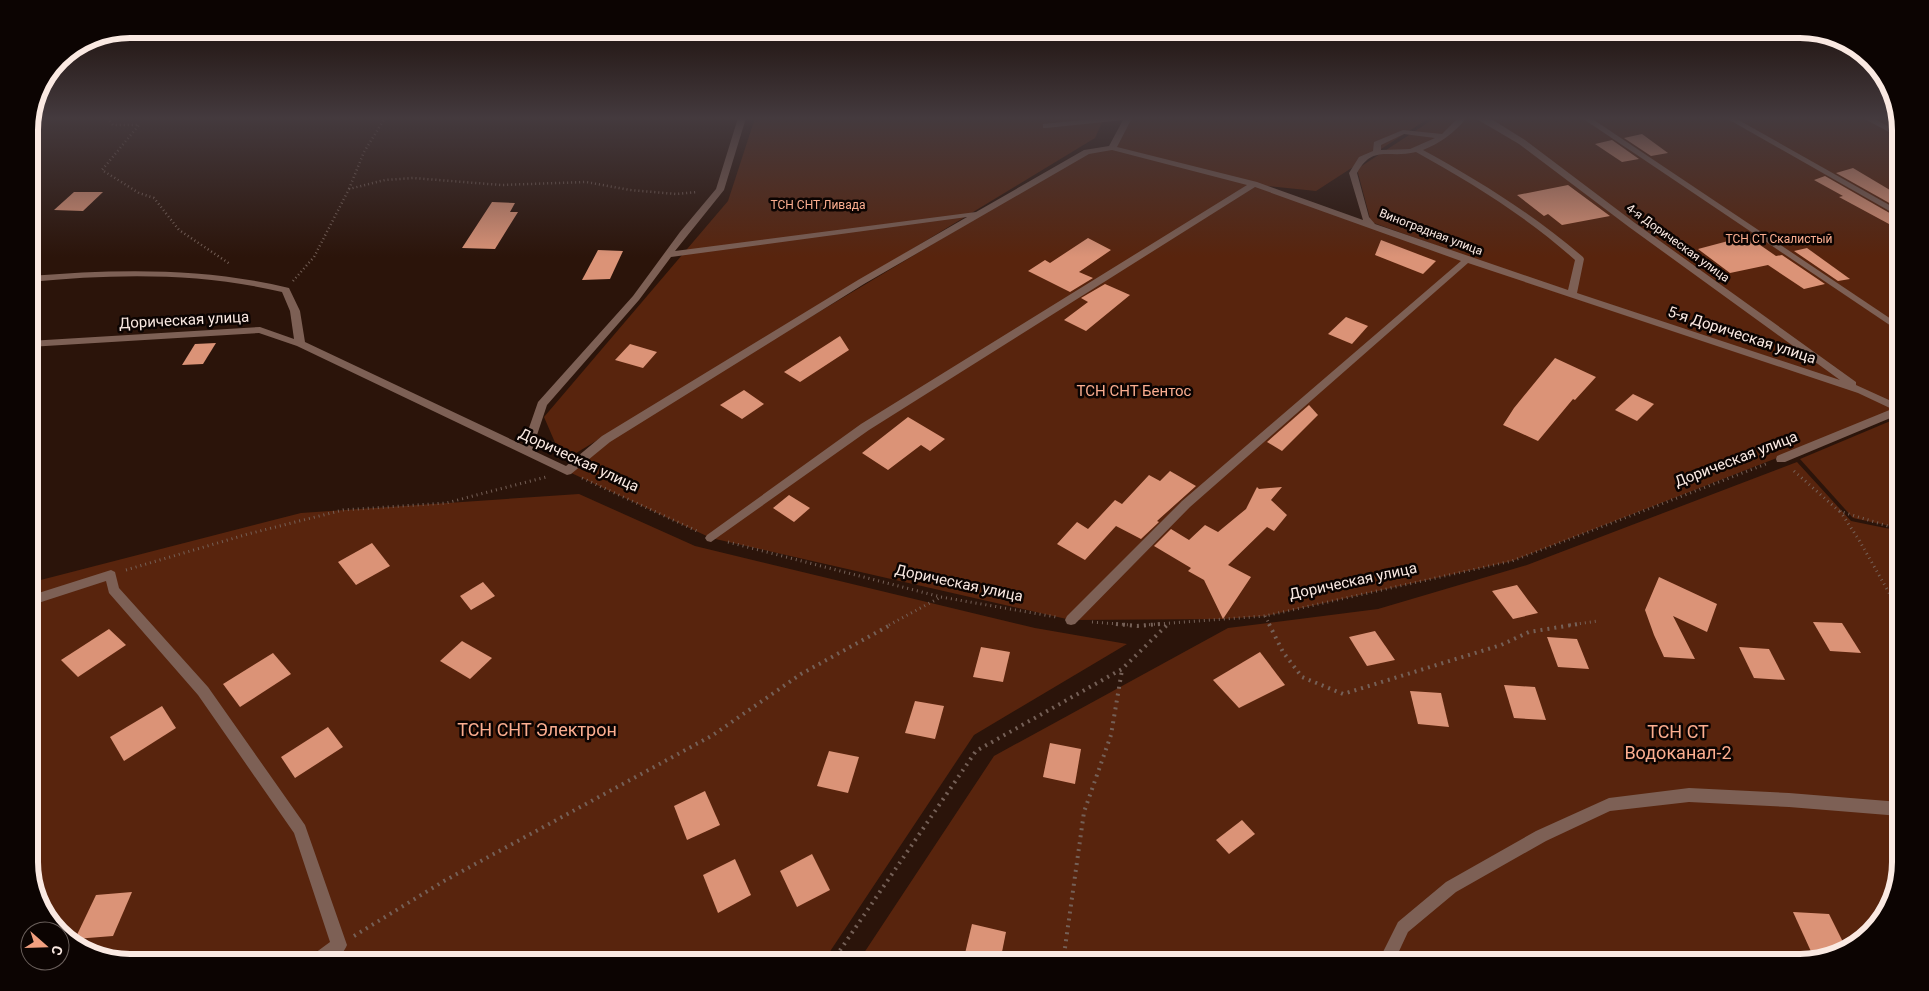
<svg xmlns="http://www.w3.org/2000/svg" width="1929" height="991" viewBox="0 0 1929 991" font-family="Roboto,sans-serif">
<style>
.green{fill:#58240d}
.building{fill:#db9377}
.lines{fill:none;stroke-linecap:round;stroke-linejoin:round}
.path-far2{stroke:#756057;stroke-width:2.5;stroke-dasharray:1 3;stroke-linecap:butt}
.path-far1{stroke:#756057;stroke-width:3;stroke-dasharray:1 4;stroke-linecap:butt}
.path{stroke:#756057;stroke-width:4;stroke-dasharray:2 5;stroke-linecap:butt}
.service{fill:#7d6055;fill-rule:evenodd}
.labels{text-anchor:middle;stroke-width:5;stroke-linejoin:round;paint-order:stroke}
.far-park-label{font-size:12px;fill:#fcae90;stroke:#0c0402}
.far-street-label{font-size:12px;fill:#fae9e2;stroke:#0c0402}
.street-label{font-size:15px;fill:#fae9e2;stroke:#0c0402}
.park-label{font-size:15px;fill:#fcae90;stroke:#0c0402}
.near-park-label{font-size:18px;fill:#fcae90;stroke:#0c0402}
.rim{fill:none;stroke:#fae9e2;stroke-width:6}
</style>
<rect width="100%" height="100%" fill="#2b140a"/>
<!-- green -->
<g class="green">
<path d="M755,118H1104L1095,138L563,461L544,417L728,201Z"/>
<path d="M1126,118H1429L1316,191L1257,185L1572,294L1371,222L1357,169L1435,118H1898L1900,123V410L1512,561L1265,616L1223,619L1071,620L711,538L567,471L606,439L1087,152L1112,148Z"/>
<path d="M1900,417V528L1853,518L1800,459Z"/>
<path d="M1797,462L1851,521L1900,531V862L1890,907L1855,945L1800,962H858L994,756L1228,628L1378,609L1527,565Z"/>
<path d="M579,494L695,546L1035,628L1127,644L974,735L823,962H129L84,952L46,917L29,869V583L301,513Z"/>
</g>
<!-- building -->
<g class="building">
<path d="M1642,134L1668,153L1651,156L1624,138Z"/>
<path d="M1612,140L1639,159L1622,162L1595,144Z"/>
<path d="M1853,168L1900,196V209L1836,173Z"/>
<path d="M1825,176L1900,219V221L1889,224L1839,197L1843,196L1814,180Z"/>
<path d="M1568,185L1610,216L1562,225L1548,214L1544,216L1517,195Z"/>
<path d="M74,192H103L83,211L54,210Z"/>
<path d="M492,202L515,203L510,212H518L495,249L462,248Z"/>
<path d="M1747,236L1776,256L1782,255L1825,284L1804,289L1768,265L1730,273L1698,249Z"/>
<path d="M1088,238L1111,250L1079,272L1093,278L1070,292L1028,271L1045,260L1050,263Z"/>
<path d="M1381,240L1436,261L1423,274L1375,255Z"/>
<path d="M1807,248L1850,279L1838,281L1794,251Z"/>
<path d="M598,250L623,251L610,279L582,280Z"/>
<path d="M1105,284L1130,295L1086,331L1064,320L1088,302L1081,298Z"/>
<path d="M1346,317L1368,326L1352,344L1328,334Z"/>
<path d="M840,336L849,350L800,382L784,372Z"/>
<path d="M216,343L203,364L182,365L195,344Z"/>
<path d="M630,344L657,352L643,368L615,360Z"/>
<path d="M1555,358L1596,377L1575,400L1573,399L1538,441L1503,425L1514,408Z"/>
<path d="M744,390L764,404L742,419L720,405Z"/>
<path d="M1633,394L1654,404L1637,421L1615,410Z"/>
<path d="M1309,405L1318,415L1282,451L1267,442Z"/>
<path d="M908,417L945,439L930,451L921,445L888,470L862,453Z"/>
<path d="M1170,471L1196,486L1157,521L1159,522L1141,539L1116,526L1085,560L1057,544L1077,522L1088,529L1115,500L1122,504L1149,475L1160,481Z"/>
<path d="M1257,487L1259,489L1282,487L1271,500L1287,515L1274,531L1267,527L1228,565L1251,577L1223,619L1204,580L1188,571L1191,568L1154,546L1171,529L1189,540L1205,525L1218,532L1246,509Z"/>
<path d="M789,495L810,508L794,522L773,508Z"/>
<path d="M372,543L390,566L356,585L338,562Z"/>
<path d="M1659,577L1717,604L1707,632L1673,616L1695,659L1664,657L1654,635L1645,610Z"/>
<path d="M483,582L495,596L471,610L460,596Z"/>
<path d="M1517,585L1528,600L1538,613L1513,619L1492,591Z"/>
<path d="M1813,622L1842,623L1861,653L1830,651Z"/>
<path d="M109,629L126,645L78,677L61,660Z"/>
<path d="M1375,631L1395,660L1367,666L1349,637Z"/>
<path d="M1547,637L1577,639L1589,669L1558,667Z"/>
<path d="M462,641L492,658L470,679L440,661Z"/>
<path d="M981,647L1010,652L1003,682L973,677Z"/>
<path d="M1739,647L1769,649L1785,680L1754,678Z"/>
<path d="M1260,652L1285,685L1239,708L1213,680Z"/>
<path d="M273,653L291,674L240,707L223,684Z"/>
<path d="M1504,685L1535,687L1546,720L1514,718Z"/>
<path d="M1410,691L1441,693L1449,727L1418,724Z"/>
<path d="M915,701L944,706L935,739L905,733Z"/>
<path d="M162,706L176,728L124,761L110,737Z"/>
<path d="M328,727L343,747L295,778L281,757Z"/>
<path d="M1050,743L1081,749L1075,784L1043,777Z"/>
<path d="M829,751L859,757L848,793L817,786Z"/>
<path d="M705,791L720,825L687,840L674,806Z"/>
<path d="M1242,820L1255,834L1229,854L1216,840Z"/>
<path d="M812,854L830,890L797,907L780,871Z"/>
<path d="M735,859L751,895L718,913L703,875Z"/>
<path d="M132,892L113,936L75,939L96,895Z"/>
<path d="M1793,912L1829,914L1846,948L1814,958Z"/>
<path d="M972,924L1006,932L1000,962H963Z"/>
</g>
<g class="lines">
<!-- path-far2 -->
<g class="path-far2">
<path d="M107,118L113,125H139L102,170L139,193L154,198L179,230L230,264"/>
<path d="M349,189L364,152L385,118"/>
<path d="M293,281L314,257L349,189L385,180L413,178L501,185L586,182L630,190L676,194L697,192"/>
</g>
<!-- path-far1 -->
<g class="path-far1">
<path d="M1794,471L1839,511L1891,527"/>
<path d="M582,478L697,531"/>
<path d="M1840,511L1859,540L1900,612"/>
<path d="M728,542L941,597L1056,617"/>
<path d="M126,570L248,534L343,510L446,503L546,477"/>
<path d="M1265,616L1270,625"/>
<path d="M1092,622L1131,625"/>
<path d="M889,625L941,597"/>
<path d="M1144,625L1265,616L1512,561L1766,464"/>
<path d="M1570,625L1598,621"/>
</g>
<!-- path -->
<g class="path">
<path d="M1116,624L1137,626L1160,624"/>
<path d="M1269,624L1283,652L1302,677L1343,694L1501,645L1529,632L1578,624"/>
<path d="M354,936L444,881L713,735L801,674L892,624"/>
<path d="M832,962L976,751L1122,669L1167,625"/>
<path d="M1063,962L1084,812L1111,735L1122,670"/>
</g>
<!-- service -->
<g class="service">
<path d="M738,118H746L724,190L675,251L976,212L1084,150L1109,146L1123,120L1046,128H1043V124L1102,118H1132L1117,147L1257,182L1363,220L1349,173L1359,157L1373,151L1374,142L1403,130L1442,134L1458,118H1466C1455,133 1440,143 1423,150C1480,181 1534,215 1583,257L1584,259L1577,293L1840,380L1629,227L1519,144L1475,118H1486L1493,120L1525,140L1635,223L1856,382V385L1900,405V414L1785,462H1777L1776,459L1777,456L1892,409L1858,393L1468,263L1190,507L1075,624L1071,625L1067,624L1065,620L1067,616L1182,501L1461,261L1255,187L869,430L711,542L707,541L705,538L707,535L861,424L1247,185L1112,150L1089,154L864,284L610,442L571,474L567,475L297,346L259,333L29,347V341L260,327L294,339L290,311L282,292C198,272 114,274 29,282V276C117,269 203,267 289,288L300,311L305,342L523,445L538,402L633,296L680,232L716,189ZM1404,134L1435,138L1410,149L1381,150V145ZM1416,152C1472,183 1527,217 1575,260L1568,290L1375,224L1369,217L1357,173C1373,144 1389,159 1416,152ZM967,217L858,280L602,436L566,466L532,450L547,405L639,300L671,257Z"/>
<path d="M1582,118H1591L1900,325V332Z"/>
<path d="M1726,118H1735L1900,211V217Z"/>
<path d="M1863,118H1873L1900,133V138Z"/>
<path d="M111,570L115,572L119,588L208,687L305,825L347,945C340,962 325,963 309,962L311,956L330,942L294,833L198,695L109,593L106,581L29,606V596Z"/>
<path d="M1689,788L1789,793L1900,802V816L1789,807L1689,802L1610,811L1546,841L1456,892L1408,932L1394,962H1378L1398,922L1446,882L1536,831L1609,798Z"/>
</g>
</g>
<!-- sky -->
<linearGradient id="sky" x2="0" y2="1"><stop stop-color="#180b06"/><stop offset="0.46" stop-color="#443a3e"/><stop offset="1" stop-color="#443a3e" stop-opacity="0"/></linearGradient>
<rect width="1929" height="257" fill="url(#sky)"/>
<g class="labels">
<!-- far-park labels -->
<g class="far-park-label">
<text x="818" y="209">ТСН СНТ Ливада</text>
<text x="1779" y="243">ТСН СТ Скалистый</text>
</g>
<!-- far-street labels -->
<g class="far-street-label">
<text transform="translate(1431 232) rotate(21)" y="4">Виноградная улица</text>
<text transform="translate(1678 243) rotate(36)" y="4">4-я Дорическая улица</text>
</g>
<!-- street labels -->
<g class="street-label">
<text transform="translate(184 320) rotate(-3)" y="5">Дорическая улица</text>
<text transform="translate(1742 335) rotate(18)" y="5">5-я Дорическая улица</text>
<text transform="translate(1736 459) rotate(-21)" y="5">Дорическая улица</text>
<text transform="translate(579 460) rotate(25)" y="5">Дорическая улица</text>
<text transform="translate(1353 581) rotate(-12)" y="5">Дорическая улица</text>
<text transform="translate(959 583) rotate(12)" y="5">Дорическая улица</text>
</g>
<!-- park labels -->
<g class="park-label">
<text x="1134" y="396">ТСН СНТ Бентос</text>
</g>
<!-- near-park labels -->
<g class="near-park-label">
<text x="537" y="736">ТСН СНТ Электрон</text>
<text x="1678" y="738">ТСН СТ<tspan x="1678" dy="21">Водоканал-2</tspan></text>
</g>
</g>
<!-- crop -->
<path d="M0 0H1929V991H0ZM130 38H1800A92 92 0 0 1 1892 130V862A92 92 0 0 1 1800 954H130A92 92 0 0 1 38 862V130A92 92 0 0 1 130 38Z" fill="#0c0402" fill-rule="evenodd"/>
<path class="rim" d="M130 38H1800A92 92 0 0 1 1892 130V862A92 92 0 0 1 1800 954H130A92 92 0 0 1 38 862V130A92 92 0 0 1 130 38Z"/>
<!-- north arrow -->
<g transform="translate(45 946) rotate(110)"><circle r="24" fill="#0c0402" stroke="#6b605c"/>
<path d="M0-4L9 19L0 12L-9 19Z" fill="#f2a080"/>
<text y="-8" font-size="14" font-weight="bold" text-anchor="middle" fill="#fae9e2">С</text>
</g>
</svg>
